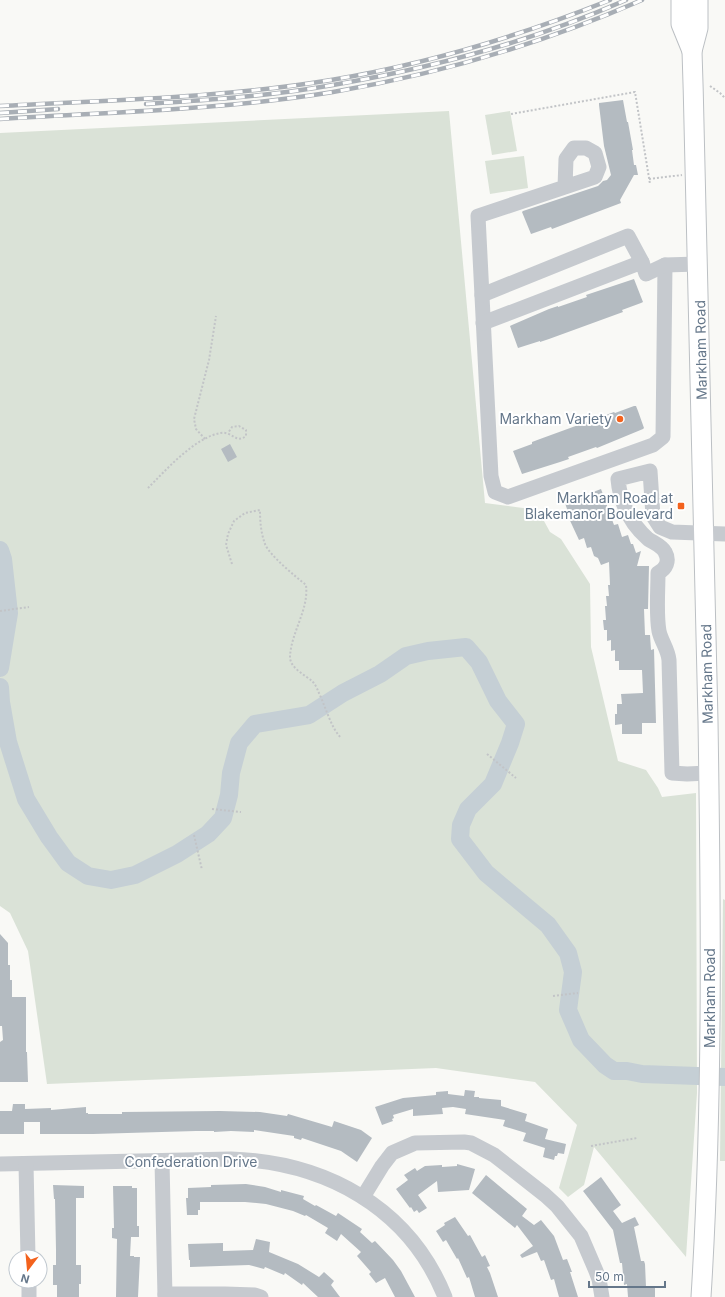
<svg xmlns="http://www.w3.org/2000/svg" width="725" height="1297" viewBox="0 0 725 1297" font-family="Inter,sans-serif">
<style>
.green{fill:#dae2d7}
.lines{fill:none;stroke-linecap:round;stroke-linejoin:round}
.river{stroke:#c5cfd5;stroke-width:18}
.building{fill:#b4bbc1}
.major-casing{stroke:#bcc0c4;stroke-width:21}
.path{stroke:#c2c4c7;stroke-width:2;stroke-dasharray:2 2;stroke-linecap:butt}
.minor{stroke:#c6cacf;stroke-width:15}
.major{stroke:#fff;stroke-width:19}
.rail-casing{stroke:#a8aeb5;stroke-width:4.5}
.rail{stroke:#fff;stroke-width:3;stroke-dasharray:9;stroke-linecap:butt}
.poi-dot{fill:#f3621d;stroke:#fff;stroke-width:1.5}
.labels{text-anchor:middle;stroke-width:4;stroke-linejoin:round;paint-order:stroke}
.street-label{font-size:14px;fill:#65778a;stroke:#fff}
.poi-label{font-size:14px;fill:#65778a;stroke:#fff;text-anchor:end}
</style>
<rect width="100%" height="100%" fill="#f9f9f6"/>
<!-- green -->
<g class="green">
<path d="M449,111L485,503L538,510L550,532L561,539L590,584L591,647L618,761L646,770L658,788L662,797L696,793L697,1093L686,1257L594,1147L584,1185L568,1197L559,1188L577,1125L535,1082L436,1068L47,1084L28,951L10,913L0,906V133Z"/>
<path d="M510,111L517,151L492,155L485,115Z"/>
<path d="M524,156L528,188L490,194L485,161Z"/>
<path d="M723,899L725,900V1161H720Z"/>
</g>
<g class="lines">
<!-- river -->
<g class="river">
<path d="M0,550L3,559L9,613L0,668"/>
<path d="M0,687L1,702L8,742L26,799L49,837L68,863L88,876L111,880L135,875L177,854L208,834L223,818L229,795L231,773L239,743L255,724L309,715L343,693L380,674L406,656L428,651L466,647L479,662L498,701L516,724L510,743L493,784L468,809L461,825L460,839L486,873L548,925L568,953L573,972L568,1010L581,1040L605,1065L614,1071H627L642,1074L725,1077"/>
</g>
</g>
<!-- building -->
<g class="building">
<path d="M623,100L627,122H628L633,150H632L634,165H636L638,175H634L620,200L621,203L552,229L551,227L531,234L522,212L523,211L598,186L603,181L607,180L611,175L604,146L599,105V103Z"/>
<path d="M634,279L643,302L641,303L622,310L623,312L549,339L540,342V341L518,348L510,326L512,325L549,309L558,306V307L587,297L586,295Z"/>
<path d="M634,406H636L638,411L644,428L643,429L597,448L596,447L568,457L569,459L560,462L522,474L513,451L532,444V442L540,439L614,412L615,413Z"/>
<path d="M230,444L237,457L228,462L221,449Z"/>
<path d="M601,489L614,525L618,524L622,537L628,535L631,544H633L636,553L641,551L637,566H649L648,609H644L645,635H650L651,650L654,649L656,723H642V734H622V724L615,725V714H617V704H622L621,694L643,693L642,670H619V661H615V650L611,651V640L607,641V630H604L603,620H606L605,606H607L606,596H609L608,585H610L609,562L601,565L598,558L594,556L591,547L587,548L584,538L579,540L566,512H568L565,503Z"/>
<path d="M0,934L8,943V965H10V980H12V997H26V1052H27L28,1082H0V1042L3,1040L2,1026H0Z"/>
<path d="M465,1090L475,1091L474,1097H479V1098L501,1100V1106L527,1114L525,1121L548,1129L545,1139L566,1144L564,1154L558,1153L557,1156H555L554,1160L543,1157L545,1148L523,1141L526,1133L503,1126L505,1120L465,1114L466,1109L453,1107L442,1108L443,1114L413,1116V1109L393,1115L394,1118L392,1119L393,1121L382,1125L375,1107L403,1098L436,1095V1092L448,1091V1094L464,1096Z"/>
<path d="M13,1104H25V1109L51,1108V1110L86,1107V1113H88V1114H122V1112L220,1111L260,1112L287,1116L288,1114L332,1127L334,1121L361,1130L372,1138L357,1162L341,1151L302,1138L301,1140L294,1138V1136L254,1130V1132L231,1131L214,1132V1131H196L93,1134H40V1122H24V1134H0V1111H12Z"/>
<path d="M457,1164L475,1169L469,1190L438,1192L437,1181L418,1195L427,1208L419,1213L417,1210L414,1212L411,1207L410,1208L396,1189L408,1180L404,1175L415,1168L417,1171L425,1166L442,1165V1167L457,1166Z"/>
<path d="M486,1175L527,1209L522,1216L534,1225L541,1220L554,1236L563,1260L567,1259L572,1272H570L578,1297H559L554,1279L551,1280L544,1260L541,1261L537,1252L522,1258L520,1255L533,1246L517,1225L515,1228L472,1193Z"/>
<path d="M601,1177L621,1205L613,1211L622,1223L635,1217L639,1225L634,1227L641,1261H644L645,1264L646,1287L655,1288V1297H628L627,1284L624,1285L622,1263H620L613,1230L583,1191Z"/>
<path d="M246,1184L265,1187L281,1192V1190L304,1196L303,1199L315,1206L316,1205L336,1216L338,1213L362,1229L360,1232L372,1243L375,1241L393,1260L401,1271L415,1297H395L385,1278L376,1283L369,1274L371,1272L357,1256L361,1252L341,1234L337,1241L325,1233L328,1228L306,1215L305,1216L293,1211L266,1204L245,1202H200V1210H198V1215H187L186,1198H188V1188L211,1187V1185Z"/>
<path d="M53,1185L84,1186V1198H76V1265H81V1284H79V1297H57V1285H53V1265H56V1250L55,1199H54Z"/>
<path d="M113,1186H132V1188H137V1226H139V1237H131L130,1256H134V1257H140L138,1297H116L117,1239L112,1238V1228H114Z"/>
<path d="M455,1217L468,1236L470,1235L482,1257L485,1255L490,1266L487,1267L490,1273L498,1297H475L469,1277L467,1278L458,1258L457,1259L446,1240L443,1242L436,1231L445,1225L444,1223Z"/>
<path d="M256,1239L270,1242L269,1252L298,1264L319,1277L324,1272L334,1281L331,1285L340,1297H318L303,1283L302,1285L285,1273L284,1275L265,1267L264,1269L249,1265L190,1267V1260H189L188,1244L223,1243V1251L253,1250Z"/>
</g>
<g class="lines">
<!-- major casing -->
<g class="major-casing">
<g id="major">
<path d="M681,0V24L692,51"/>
<path d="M698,0V28L692,51C699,274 704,497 708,721C711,913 713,1105 701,1297"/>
</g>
</g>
<!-- path -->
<g class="path">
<path d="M710,86L720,93L725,98"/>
<path d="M511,114L635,92L650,184"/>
<path d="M649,179L682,175"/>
<path d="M205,439L196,429L194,419L209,360L216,316"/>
<path d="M148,488C166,470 195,437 221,433C232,431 236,444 246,436V430L239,426L232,427L228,433"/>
<path d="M232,564L226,545L228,534L234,521L245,513L260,510C260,522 261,533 265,544C270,556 295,576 306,585C309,610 291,632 290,657C290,668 305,675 312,681C315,684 317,688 318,691C326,707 330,726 341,738"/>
<path d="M0,611L29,607"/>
<path d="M487,754L516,778"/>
<path d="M212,809L241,812"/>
<path d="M194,835L202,870"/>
<path d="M553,996L578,993"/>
<path d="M591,1146L637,1138"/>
</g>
<!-- minor -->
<g class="minor">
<path d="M565,187L566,159L574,148H586L595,153L599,167L595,177L478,216L491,476L495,492L508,497L653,445L663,437L665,265"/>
<path d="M482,295L628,236L642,262"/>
<path d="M483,323L642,262L646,274L665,265L698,264"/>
<path d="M708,773L687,774L672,773L669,660C668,649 661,641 659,631C656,615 658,590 658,573C666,569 670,561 665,552C662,546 654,543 648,539C630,523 620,502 618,479L650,471L653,516L660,527L672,532L725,534"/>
<path d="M162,1161L165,1297"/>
<path d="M0,1164L231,1159C325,1162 409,1207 445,1297"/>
<path d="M26,1164L28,1257"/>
<path d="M363,1197L382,1166L392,1153L415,1143L464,1142L471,1143L494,1155L545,1195L557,1206L581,1236L596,1271L599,1279L602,1297"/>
<path d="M29,1281V1297"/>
<path d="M165,1294H225L255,1295L261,1297"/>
</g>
<!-- major -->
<use href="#major" class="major"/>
<!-- rail casing -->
<g class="rail-casing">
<g id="rail">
<path d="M146,104C208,100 271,96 333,85C433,68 533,41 626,0"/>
<path d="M0,106C110,100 222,98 331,80C427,64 520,36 610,0"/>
<path d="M0,113L58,109"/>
<path d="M0,119C111,112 223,110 333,92C439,74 544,43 642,0"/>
</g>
</g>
<!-- rail -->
<use href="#rail" class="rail"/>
</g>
<!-- markers -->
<g class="poi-dot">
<circle cx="620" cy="419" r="4"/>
<rect x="677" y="502" width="8" height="8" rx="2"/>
</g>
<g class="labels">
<!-- street labels -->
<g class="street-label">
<text transform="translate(701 350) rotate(-91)" y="5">Markham Road</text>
<text transform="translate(707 674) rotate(-91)" y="5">Markham Road</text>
<text transform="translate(710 998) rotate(-90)" y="5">Markham Road</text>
<text x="191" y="1167">Confederation Drive</text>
</g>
<!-- poi labels -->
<g class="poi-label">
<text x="612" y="424">Markham Variety</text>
<text x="673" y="503">Markham Road at<tspan x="673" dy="16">Blakemanor Boulevard</tspan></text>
</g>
</g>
<!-- north arrow -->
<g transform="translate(28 1269) rotate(196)"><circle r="19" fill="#ffffff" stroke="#c1c9d0"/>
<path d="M0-3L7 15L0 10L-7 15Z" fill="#f3621d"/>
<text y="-6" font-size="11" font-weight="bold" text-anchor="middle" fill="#65778a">N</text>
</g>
<!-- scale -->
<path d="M589 1281v6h76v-6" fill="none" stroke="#65778a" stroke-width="2"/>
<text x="595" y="1281" font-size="12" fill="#65778a" stroke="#ffffff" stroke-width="3" paint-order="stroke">50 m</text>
</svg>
